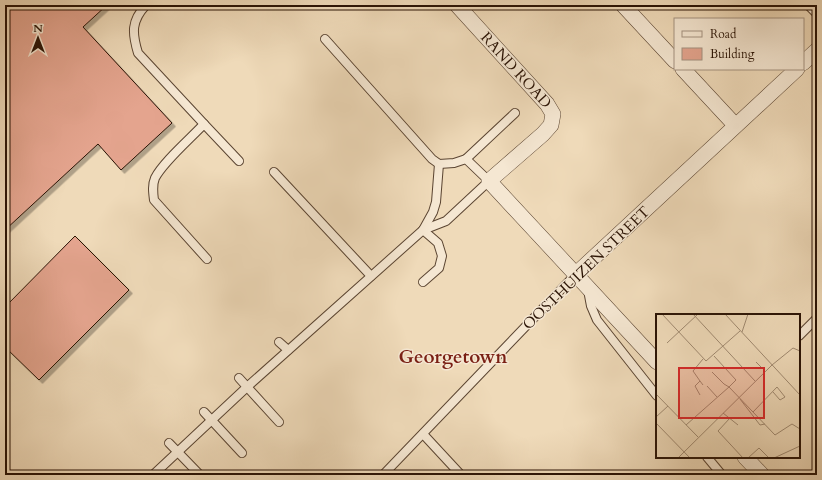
<svg xmlns="http://www.w3.org/2000/svg" width="822" height="480" viewBox="0 0 822 480" font-family="Cardo,serif">
<style>
.building{fill:#e4a48e;stroke:#2a1305;filter:url(#shadow)}
.lines{fill:none;stroke-linecap:round;stroke-linejoin:round}
.service-casing{stroke:#5b4532;stroke-width:10}
.minor-casing{stroke:#5b4532;stroke-width:16}
.service{stroke:#f5e7d2;stroke-width:8}
.minor{stroke:#f5e7d2;stroke-width:15}
.labels{text-anchor:middle;stroke-width:3;stroke-linejoin:round;paint-order:stroke}
.street-label{font-size:15px;fill:#2a1305;stroke:#f5e7d2}
.district-label{font-size:19px;font-weight:bold;fill:#7a1f14;stroke:#f5e7d2}
.inset-road{fill:none;stroke:#a08a71;stroke-width:1}
.view{fill:#d62828;fill-opacity:0.15;stroke:#d62828;stroke-width:2}
.inset-edge{fill:none;stroke:#2a1305;stroke-width:2}
</style>
<defs>
<filter id="shadow"><feDropShadow dx="3.5" dy="3.5" stdDeviation="0" flood-color="#0004"/></filter>
</defs>
<rect width="100%" height="100%" fill="#efdab9"/>
<filter id="stains"><feTurbulence type="fractalNoise" baseFrequency=".005" numOctaves="4"/><feColorMatrix values="0 0 0 0 .2 0 0 0 0 .09 0 0 0 0 .02 0 0 0 .5 -.17"/></filter>
<radialGradient id="worn" r=".72"><stop offset=".6" stop-color="#630" stop-opacity="0"/><stop offset="1" stop-color="#630" stop-opacity=".3"/></radialGradient>
<!-- building -->
<g class="building">
<path d="M5,5H107L83,27L172,123L121,170L98,144L5,230Z"/>
<path d="M75,236L129,290L39,380L5,347V307Z"/>
</g>
<g class="lines">
<!-- service casing -->
<g class="service-casing">
<g id="service">
<path d="M146,5C131,21 132,33 138,53L204,124"/>
<path d="M808,5L817,14"/>
<path d="M466,159L515,113"/>
<path d="M274,172L371,276"/>
<path d="M423,230L433,212L436,202L439,164"/>
<path d="M423,230L438,243L442,256L439,268L423,282"/>
<path d="M207,259L154,200C153,192 152,185 155,178C163,162 191,138 204,124L239,161"/>
<path d="M588,290L591,306L597,320L657,396"/>
<path d="M799,336L817,318"/>
<path d="M279,342L288,350"/>
<path d="M239,378L279,422"/>
<path d="M204,412L242,453"/>
<path d="M423,434L461,475"/>
<path d="M169,443L200,475"/>
<path d="M707,457L722,475"/>
<path d="M153,475L247,387L423,230L446,221L489,181L466,159L454,163L439,164L432,159L325,39"/>
<path d="M383,475L576,274"/>
</g>
</g>
<!-- minor casing -->
<g class="minor-casing">
<g id="minor">
<path id="s1" d="M457,5L547,104L553,114L551,125L543,134L489,181L657,362"/>
<path d="M623,5L675,61"/>
<path d="M803,63L817,50"/>
<path d="M683,69L735,125"/>
<path d="M576,274L797,69"/>
<path d="M745,457L762,475"/>
</g>
</g>
<!-- service -->
<use href="#service" class="service"/>
<!-- minor -->
<use href="#minor" class="minor"/>
</g>
<g class="labels">
<!-- street labels -->
<g class="street-label">
<text dy="5" stroke="none"><textPath href="#s1" startOffset="88">RAND ROAD</textPath></text>
<text transform="translate(586 268) rotate(-44)" y="5">OOSTHUIZEN STREET</text>
</g>
<!-- district labels -->
<g class="district-label">
<text x="453" y="363">Georgetown</text>
</g>
</g>
<!-- overview -->
<g transform="translate(656 314)">
<rect width="144" height="144" fill="#efdab9"/>
<path class="inset-road" d="M6,0L50,47L84,17M37,0L99,67M69,0L144,81M86,18L92,0M11,29L42,0M58,42L80,66L73,73L119,121L136,110L144,115M100,48L109,57M44,67L37,57L47,45M51,72L61,83M0,80L42,123M44,81L39,72L44,67L47,71M84,85L104,111L109,110M97,98L121,73L129,83L124,86L117,78M67,99L82,111M0,103L12,92M74,104L62,117L87,144M0,109L34,144M30,111L73,73L68,70L56,58M22,144L116,51L137,34L144,37M92,144L103,134L113,144M118,144L144,132"/>
<path class="view" d="M23,54H108V104H23Z"/>
<rect width="144" height="144" class="inset-edge"/>
</g>
<!-- margin -->
<rect width="822" height="480" fill="none" stroke="#efdab9" stroke-width="20"/>
<rect x="6" y="6" width="810" height="468" fill="none" stroke="#2a1305" stroke-width="2"/>
<rect x="10" y="10" width="802" height="460" fill="none" stroke="#2a1305"/>
<!-- legend -->
<rect x="674" y="18" width="130" height="52" fill="#f5e7d2" stroke="#a49280"/>
<rect x="682" y="31" width="20" height="6" fill="#f5e7d2" stroke="#a49280"/>
<text x="710" y="38" font-size="12" fill="#2a1305">Road</text>
<rect x="682" y="48" width="20" height="12" fill="#e4a48e" stroke="#a49280"/>
<text x="710" y="58" font-size="12" fill="#2a1305">Building</text>
<!-- north arrow -->
<g transform="translate(38 38)" stroke="#f5e7d2" stroke-width="3" paint-order="stroke">
<path d="M0-3L7 15L0 10L-7 15Z" fill="#2a1305"/>
<text y="-6" font-size="11" font-weight="bold" text-anchor="middle" fill="#2a1305">N</text>
</g>
<rect width="100%" height="100%" filter="url(#stains)"/>
<rect width="100%" height="100%" fill="url(#worn)"/>
</svg>
